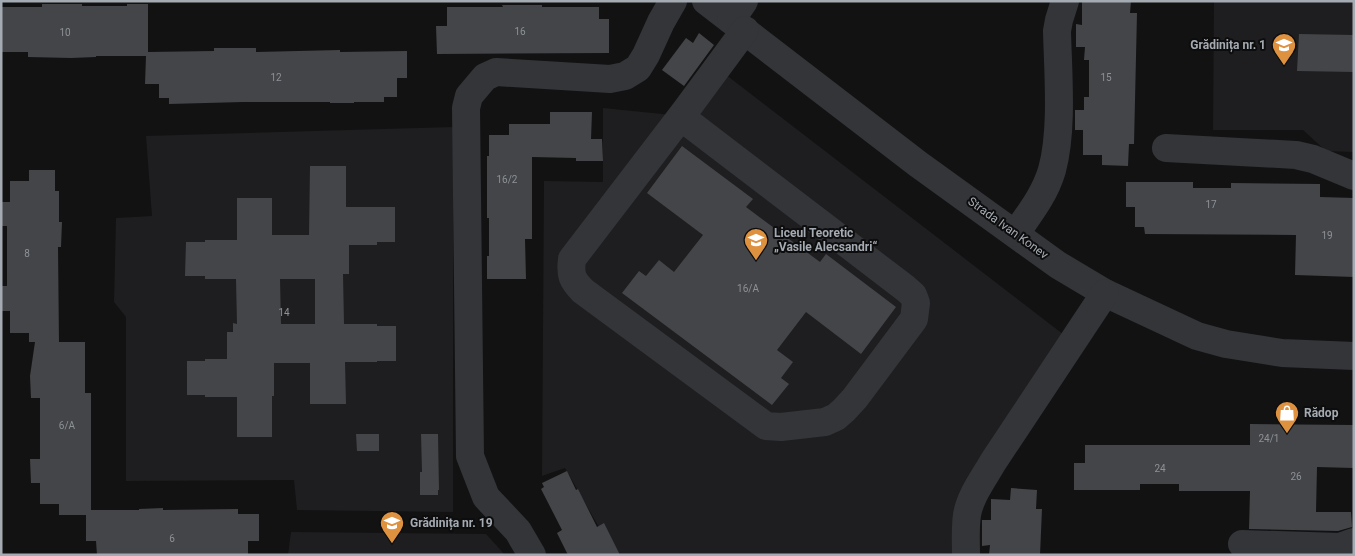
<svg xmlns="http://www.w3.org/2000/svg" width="1355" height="556" viewBox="0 0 1355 556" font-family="Roboto,sans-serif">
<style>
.built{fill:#1e1e20}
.building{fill:#444548;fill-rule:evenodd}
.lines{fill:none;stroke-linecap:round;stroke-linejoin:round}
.minor{stroke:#333538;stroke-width:28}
.labels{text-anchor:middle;stroke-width:4;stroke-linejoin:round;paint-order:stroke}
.number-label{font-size:10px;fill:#8d9298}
.poi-label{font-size:12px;font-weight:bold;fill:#a5abb2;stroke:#0d0d0e;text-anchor:start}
.street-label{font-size:12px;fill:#a5abb2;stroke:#0d0d0e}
</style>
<rect width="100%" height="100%" fill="#121213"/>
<!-- built -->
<g class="built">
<path d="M1214,1H1354V152L1326,151L1303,130H1213Z"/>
<path d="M721,71L1072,341L962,504L961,555H615L565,468L542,476L544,181L603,182V108L672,115Z"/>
<path d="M453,127V512L297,510L294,480L126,481V317L114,302L116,218L152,216L146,136Z"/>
<path d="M291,532L486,534L505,555H288Z"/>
</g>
<!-- building -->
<g class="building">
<path d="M1082,1H1131L1130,13H1137L1134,144H1129L1128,166L1102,165V155H1083V130H1075V110H1084V97H1089V60H1084L1085,47H1076V24L1082,25Z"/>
<path d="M42,4H82V6H127V4H148V52L214,51V48H256V52L340,50V52L407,51V78H397V97H384V102H354V103H330V102H243L169,104V98H159V84H145L146,56H96V57L71,58L28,57V52H1V7H42Z"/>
<path d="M502,5H542V7H599V19H609V53L437,54L436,26H447V7H503Z"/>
<path d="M699,33L714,45L684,86L662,70L686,38L693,43Z"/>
<path d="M1299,34L1354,35V72L1297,71Z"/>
<path d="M550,112H592L591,139H602L603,161H576V158L532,157V239H525L526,279H487V256H489V218H487V156H489V135H509V124H550Z"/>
<path d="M682,146L753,199L746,207L820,262L826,254L896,307L861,354L806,312L777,350L793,362L781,378L789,384L772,405L622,293L639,271L646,276L659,260L674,272L703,235L647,193Z"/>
<path d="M310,166H346V207H395V242H377V245H349V274H343L344,324H377V326H396V361H377V362H345L346,404H310V363H274V396H272V437H237V397H205V395H187V361H205V359H227V332H233V323L237,324L236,279H205V276H185L186,242H205V240H237V198H272V235H309ZM280,279H315V324H281Z"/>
<path d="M29,170H55V191H59V222H62L61,247H58L59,342H85V393H91V510H139V509L163,508V510L238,509V514H259V541H248V555H97L96,541H86V515H59V504H40V483H31L30,459H40V398H31L30,376L35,342H29V333H10V311H1V286H7V226H1V202H10V181H29Z"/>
<path d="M1126,182H1193V188H1231V183L1320,184V197L1354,198V277L1295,275L1296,235L1145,234L1144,227H1135V207H1126Z"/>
<path d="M1250,424L1354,425L1353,468L1317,467L1316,512H1351L1352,527L1338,531L1249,529L1250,491H1179V484H1140V490H1074V463H1085V445H1250Z"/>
<path d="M356,434H379V451H357Z"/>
<path d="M421,434H438L439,490H438V495H420V472H422Z"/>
<path d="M567,471L576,490L578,489L597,527L604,523L620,555H568L557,533L562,530L541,489L544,487L542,483Z"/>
<path d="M1011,488L1037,490L1036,509H1042L1040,555H989L990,545L982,546V520H991V499L1010,500Z"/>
</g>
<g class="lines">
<!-- minor -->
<g class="minor">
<path d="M706,1L918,164L1058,265L1105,293L1197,336L1226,344L1282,353L1354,356"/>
<path d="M731,20L744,1"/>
<path d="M681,117L905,288L913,295L916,303L914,319L855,398L844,410L836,417L825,422L781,427L766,426L583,291C572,280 570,275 572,259L686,110L745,30"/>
<path d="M1166,148L1296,155L1313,159L1354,176"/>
<path d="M1016,233C1030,213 1045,194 1052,170C1063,130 1058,73 1057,31L1059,20L1065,1"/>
<path d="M1242,544L1340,547L1354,542"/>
<path d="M532,555L518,531L486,497L470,456L466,108L469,96L485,77L496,72L610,79L625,76L638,68L646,55L661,22L673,1"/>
<path d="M966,555C966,542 965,528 967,515C970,496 984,478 993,462L1105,293"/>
</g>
</g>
<!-- icons -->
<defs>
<g id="school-pin" transform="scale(1.25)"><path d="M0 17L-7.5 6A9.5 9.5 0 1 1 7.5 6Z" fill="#de913f" stroke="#0d0d0e"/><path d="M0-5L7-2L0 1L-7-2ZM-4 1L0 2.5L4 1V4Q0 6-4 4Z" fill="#fff"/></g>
<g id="shop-pin" transform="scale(1.25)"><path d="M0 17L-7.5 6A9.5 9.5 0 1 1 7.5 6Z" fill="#de913f" stroke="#0d0d0e"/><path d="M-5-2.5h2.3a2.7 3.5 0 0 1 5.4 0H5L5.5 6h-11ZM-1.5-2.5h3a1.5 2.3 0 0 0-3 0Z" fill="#fff"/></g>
</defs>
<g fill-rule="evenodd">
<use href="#school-pin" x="1284" y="45"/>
<use href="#school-pin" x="756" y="240"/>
<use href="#shop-pin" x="1287" y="413"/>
<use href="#school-pin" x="392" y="523"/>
</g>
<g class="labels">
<!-- number labels -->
<g class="number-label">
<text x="520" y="35">16</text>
<text x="65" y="36">10</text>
<text x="276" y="81">12</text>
<text x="1106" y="81">15</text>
<text x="507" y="183">16/2</text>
<text x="1211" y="208">17</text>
<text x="1327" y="239">19</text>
<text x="27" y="257">8</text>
<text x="748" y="292">16/A</text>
<text x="284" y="316">14</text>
<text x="67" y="429">6/A</text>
<text x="1269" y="442">24/1</text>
<text x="1160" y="472">24</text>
<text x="1296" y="480">26</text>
<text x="172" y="542">6</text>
</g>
<!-- poi labels -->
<g class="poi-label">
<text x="1266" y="49" text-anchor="end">Grădinița nr. 1</text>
<text x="774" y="237">Liceul Teoretic<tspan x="774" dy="14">„Vasile Alecsandri“</tspan></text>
<text x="1304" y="417">Rădop</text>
<text x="410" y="527">Grădinița nr. 19</text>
</g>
<!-- street labels -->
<g class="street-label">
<text transform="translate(1008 228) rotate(36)" y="4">Strada Ivan Konev</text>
</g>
</g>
<!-- border -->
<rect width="1355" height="556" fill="none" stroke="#a5abb2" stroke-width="5"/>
</svg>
